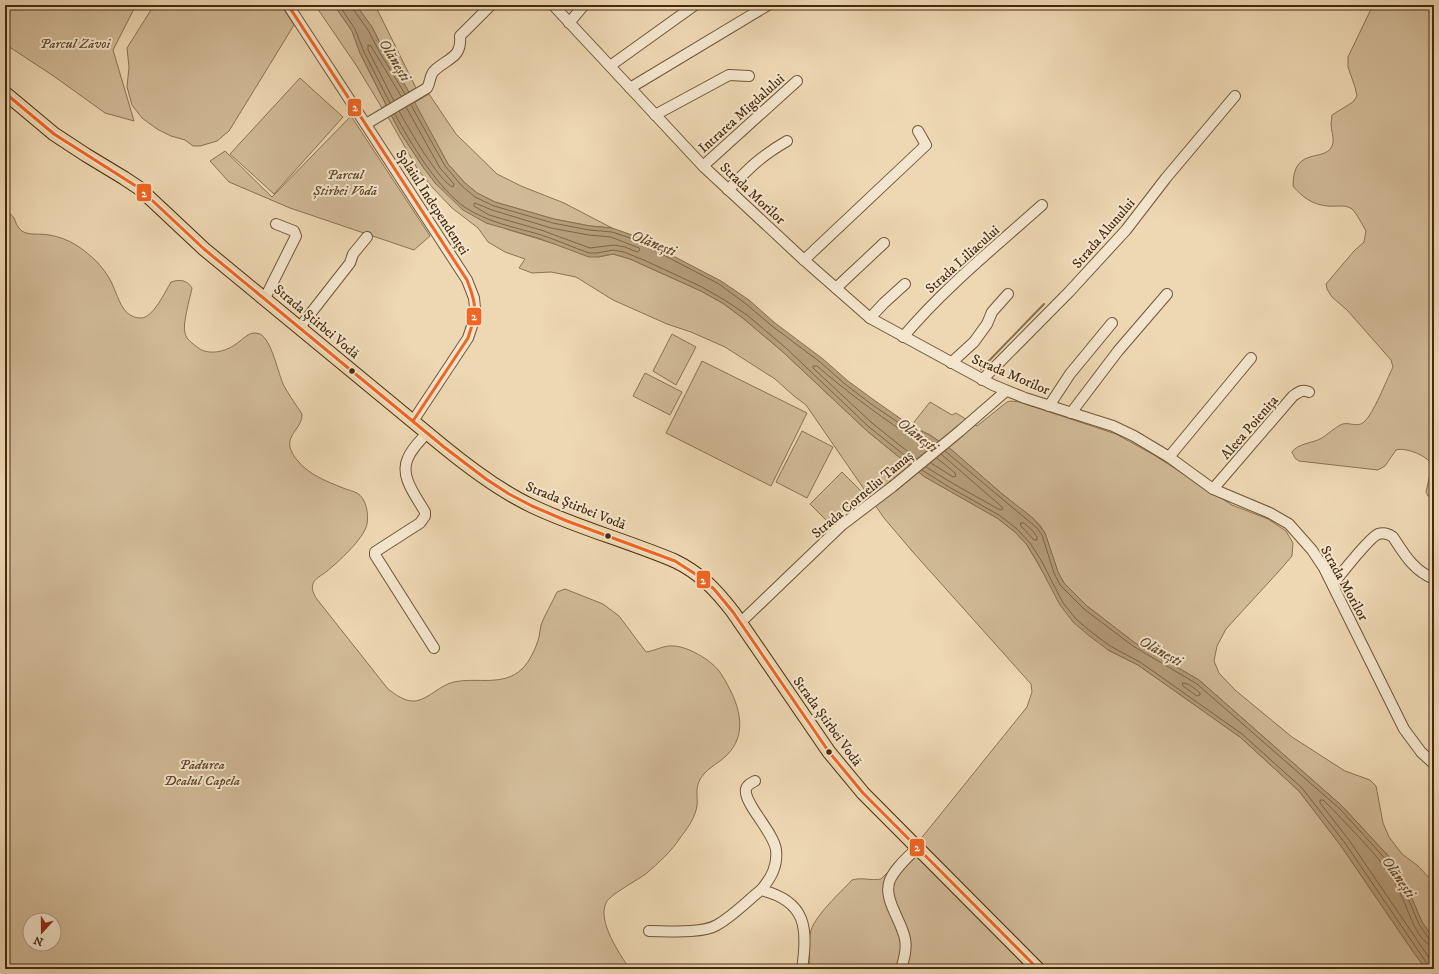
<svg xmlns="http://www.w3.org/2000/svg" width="1439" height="974" viewBox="0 0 1439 974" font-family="'IM FELL DW Pica',serif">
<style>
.green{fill:#d1ba97;stroke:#8c7252;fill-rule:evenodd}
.water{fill:#b59d7b;stroke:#896f4f}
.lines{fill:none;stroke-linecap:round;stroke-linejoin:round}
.shore{stroke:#7e6444;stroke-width:1}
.stream{stroke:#896f4f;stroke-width:2}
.minor-casing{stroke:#705637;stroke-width:12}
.major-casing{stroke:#462a0e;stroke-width:15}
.minor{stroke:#f4e6ce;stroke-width:10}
.major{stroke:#eed8b3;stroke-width:13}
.bus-1-casing{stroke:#f4e6ce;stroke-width:6}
.bus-1{stroke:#f26522;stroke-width:3}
.bus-dot{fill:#462a0e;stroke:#f4e6ce;stroke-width:1.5}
.labels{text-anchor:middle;stroke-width:4;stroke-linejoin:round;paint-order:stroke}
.park-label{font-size:14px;font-style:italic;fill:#624729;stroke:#f4e6ce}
.street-label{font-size:14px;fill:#462a0e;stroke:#f4e6ce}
.water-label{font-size:15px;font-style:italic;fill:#624729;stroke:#f4e6ce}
.line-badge{stroke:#f4e6ce;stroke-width:1.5}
.badge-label{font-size:11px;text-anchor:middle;font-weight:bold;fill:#fff}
</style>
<rect width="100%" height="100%" fill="#eed8b3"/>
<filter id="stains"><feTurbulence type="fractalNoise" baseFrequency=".005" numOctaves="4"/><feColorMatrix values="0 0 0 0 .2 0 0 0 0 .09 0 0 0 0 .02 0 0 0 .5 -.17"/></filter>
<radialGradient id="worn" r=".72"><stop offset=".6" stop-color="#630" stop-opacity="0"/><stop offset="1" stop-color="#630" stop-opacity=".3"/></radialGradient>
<!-- green -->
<g class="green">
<path d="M5,5H136L113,50L134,121L105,113L55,77L5,44Z"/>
<path d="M154,5H281L294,25L229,131L217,141L200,146H193L185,140L171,136L157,129L142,118L132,105L127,87L129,67L127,48Z"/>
<path d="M315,5H334L352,31L360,53L386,105L382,108L356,65Z"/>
<path d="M356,5H375L416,88L409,92L384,51L372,27Z"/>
<path d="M1373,5H1434V499L1428,496L1426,492L1432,465C1428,456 1406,447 1396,450L1385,466L1378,470L1299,461L1295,458L1292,452C1297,444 1312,443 1320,439C1326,436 1339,424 1343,424C1350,422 1357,428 1364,422C1374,413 1386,381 1393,367L1391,360L1347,310L1332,297L1327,289L1326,284L1354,251L1364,242L1366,231C1362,224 1357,214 1352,209C1345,204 1336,207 1328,206C1313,205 1302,197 1293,186C1293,143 1328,165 1333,143C1334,137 1331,130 1331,124C1331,121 1332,118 1332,115L1353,102L1357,96L1355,87L1348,67V57Z"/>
<path d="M300,78L343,117L274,194L230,154Z"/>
<path d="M429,94L456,134L497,174L521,186L564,203L612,228L590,226L554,219L495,202L477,193L465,183L448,164L414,103Z"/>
<path d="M391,115L400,132L423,167L436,184L506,229L598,257L613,254L630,259L701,291L724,304L744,319L783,352L866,430L894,453L925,477L997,518L1015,532L1027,545L1048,581L1108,650L1138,665L1240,737L1299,791L1341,846L1414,953L1426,969H810C810,958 808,945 810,934C813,917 840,893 852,880C862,877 871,881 881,879L919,841L1027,707L1032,692L1031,684L912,551L884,518L806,405L794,396L775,379L725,347L691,332L667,324L613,300L576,277L551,272L532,273L519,268L525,259L505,252L488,242L478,228L452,208L432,187L418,170L388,117Z"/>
<path d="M351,116L430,236L414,250L290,208L229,182L210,161L225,151L272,197Z"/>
<path d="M5,210C8,212 12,215 14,218C16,223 17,227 22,231C29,236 40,233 49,235C69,238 84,249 98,263C104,270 110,278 113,286C119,299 123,318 141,318C153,318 165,292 171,282C180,279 187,280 192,288C190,298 182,325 185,333C186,339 192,343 197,347C208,356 225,352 236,344C244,339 249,330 260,334C272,340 278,374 284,386C289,395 296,405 302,414C303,427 287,434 290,447C291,451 294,457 297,460C309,475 326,481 343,488C348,490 353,491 357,493C366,498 369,514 367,524C364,539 338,562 326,572C322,575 314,579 313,584C311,589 314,594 316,598L388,689C396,695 405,702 416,701C430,698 440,685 454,682C477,677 503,687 522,669C530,661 536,648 539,637C540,633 540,629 541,625C545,614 552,603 557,592L565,589L603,604L619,616L646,652C655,651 664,645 673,646C687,646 711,660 719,671C722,675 725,680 727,684C740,707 748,735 726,756C719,763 709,767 703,775C694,786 698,795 697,806C695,818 687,829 680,838C672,851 658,863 647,873C638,880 609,895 606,903C597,921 620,955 630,969H5ZM30,920H54V944H30Z"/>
<path d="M672,334L696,347L676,385L653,371Z"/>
<path d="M702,361L807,413L771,486L666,433Z"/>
<path d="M645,373L682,392L670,415L633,396Z"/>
<path d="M1011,401L1019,402L1116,434L1154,455L1232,505L1268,519L1286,531L1293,543L1292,556L1280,570L1226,629L1217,646L1214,661L1219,673L1235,690L1292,737L1345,771L1370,780L1376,786L1383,823L1389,837L1402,854L1418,866L1434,883V939L1422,922L1404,880L1392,860L1342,806L1199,680L1135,643L1087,606L1064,583L1058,572L1045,533L1040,525L1001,493L953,451L930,435L911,426L930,402L952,415L956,413L977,426L1007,402Z"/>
<path d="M802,431L833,447L807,498L776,482Z"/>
<path d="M842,472L862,492L830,524L810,504Z"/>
</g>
<!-- water -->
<path class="water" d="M334,5H356L372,27L384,51L409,92L448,164L465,183L477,193L495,202L554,219L590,226L612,228L635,236L721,281L749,300L775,323L823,359L848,381L874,400L911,426L930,435L953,451L1001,493L1033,518L1045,533L1058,572L1064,583L1087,606L1135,643L1199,680L1342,806L1392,860L1404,880L1422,922L1434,939V969H1426L1414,953L1341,846L1299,791L1240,737L1138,665L1108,650L1087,634L1073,622L1060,605L1038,563L1027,545L1015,532L997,518L925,477L894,453L866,430L783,352L744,319L724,304L701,291L630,259L613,254L598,257H589L538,238L486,223L463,210L436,184L423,167L400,132L360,53L352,31Z"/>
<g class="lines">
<!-- shore -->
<g class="shore">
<path d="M339,5L355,29L364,52L390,103"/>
<path d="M352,5L353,9L368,30L380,53L405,94"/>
<path d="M394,101L368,50V45L371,46L401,96"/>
<path d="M411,105L445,166L462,186L475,197L494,206L553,223L589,230L612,232L633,239L719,284L746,304L772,326L820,362L845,384L871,404L908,429L935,444"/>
<path d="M399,111C407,126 440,183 453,187L454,184L440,168L406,107"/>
<path d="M395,114C410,143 439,190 466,208C488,222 513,227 538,234C555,239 572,247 589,253H597L613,250L624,252L646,261L702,287L726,301L747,315L786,348L869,427L913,462"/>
<path d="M475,203L492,210L551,228L589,235L611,237L639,248L640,250L637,252L625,247L614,245L590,248L541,230L489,215L474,206Z"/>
<path d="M945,451L1037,528L1042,535L1054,573L1060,585L1084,609L1133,646L1197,684L1340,809L1389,863L1401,882L1419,924L1429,939L1434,941"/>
<path d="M917,459L872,423L813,368V366H817C845,390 874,412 904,432C913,438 923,441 931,447"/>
<path d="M931,463L953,477L956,476L955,473L937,458"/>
<path d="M926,467L952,483L1000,510L1003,509L1002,507L941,454"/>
<path d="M922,470L949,487L999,515L1017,529L1030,543L1041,560L1063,603L1076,619L1090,631L1110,646L1140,662L1242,734L1302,788L1345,843L1428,965L1429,969"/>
<path d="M1021,523H1024L1033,531L1037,537V540H1034L1021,526Z"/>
<path d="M1183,683C1189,683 1195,689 1200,693V695L1197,696L1183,686Z"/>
<path d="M1434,969L1432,962L1349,840L1320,803V800H1323C1336,812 1347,825 1359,837C1377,857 1391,872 1402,897C1408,909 1418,945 1434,946"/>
</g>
<!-- stream -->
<path class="stream" d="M981,369L1044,304"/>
<!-- minor casing -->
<g class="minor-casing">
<g id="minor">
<path d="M288,5L467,280L474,298L475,308L473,323L468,338L413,421"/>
<path d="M553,5L703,166L804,260L870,318L993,385L1025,398L1113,426L1134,436L1169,457L1213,489L1270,513L1289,524L1312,550L1324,568L1404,729L1421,752L1434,764"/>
<path d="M569,23L584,5"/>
<path d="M610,66L695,5"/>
<path d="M630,88L768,5"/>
<path d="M655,115L729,75L749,76"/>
<path d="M366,124L427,88C431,82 429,75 435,70C448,58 462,58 460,36L491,5"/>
<path d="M703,166L797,81"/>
<path d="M728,190C749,168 761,156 787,141"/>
<path d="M804,260L926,145L918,131"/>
<path d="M836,288L884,243"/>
<path d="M265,298L296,236L294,231L276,224"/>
<path d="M870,318L884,303L905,284"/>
<path d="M300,327L350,263L353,254L367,237"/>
<path d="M903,337C943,289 995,247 1042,205"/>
<path d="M951,363L974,342L987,324L992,312L1008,294"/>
<path d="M982,380L1069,292L1126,230L1166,178L1235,96"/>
<path d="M1049,406L1070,374L1112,323"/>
<path d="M1071,413L1118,351L1167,294"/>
<path d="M427,433C420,441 412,448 408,458C399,476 416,496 425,512V516L420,523L378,550L375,552V555L434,648"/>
<path d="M1169,457L1251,358"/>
<path d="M1213,489L1293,396C1299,392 1302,389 1309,392"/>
<path d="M1333,584C1341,574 1369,538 1378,534C1384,532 1389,534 1393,537C1405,555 1413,570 1434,579"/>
<path d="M740,623L842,525L892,487L960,431L1006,391"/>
<path d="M755,781C751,783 747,785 746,789C743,803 774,832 776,850C778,866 771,878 761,890"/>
<path d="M649,931C667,931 702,934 717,925C733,916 747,901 761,890C807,901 808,929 802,969"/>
<path d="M901,969C904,959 907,949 905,939C902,921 882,898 890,880C895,868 908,857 918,847"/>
</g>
</g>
<!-- major casing -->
<g class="major-casing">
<path id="major" d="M5,93L54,134L86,155L124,178L139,188L204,249L444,447C471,469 500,491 532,506C578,528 628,541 675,561C700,573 716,590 733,612L829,752L863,793L1038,969"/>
</g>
<!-- minor -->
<use href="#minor" class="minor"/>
<!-- major -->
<use href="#major" class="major"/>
<!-- bus-1 casing -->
<g class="bus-1-casing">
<g id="bus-1">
<path d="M288,5L467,280C477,305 477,312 468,338L413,421"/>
<path d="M5,93L54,134L139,188L204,249L444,447L486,479L509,494L532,506L567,521L675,561L700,577L714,589L733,612L829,752L863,793L1038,969"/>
</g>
</g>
<!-- bus-1 -->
<use href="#bus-1" class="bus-1"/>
</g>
<!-- markers -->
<g class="bus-dot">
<circle cx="352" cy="371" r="3.5"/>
<circle cx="608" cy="536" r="3.5"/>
<circle cx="829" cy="752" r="3.5"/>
</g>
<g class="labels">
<!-- park labels -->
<g class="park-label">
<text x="75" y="48">Parcul Zăvoi</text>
<text x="345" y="179">Parcul<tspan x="345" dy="16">Știrbei Vodă</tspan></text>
<text x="202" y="769">Pădurea<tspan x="202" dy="16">Dealul Capela</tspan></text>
</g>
<!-- street labels -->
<g class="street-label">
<text transform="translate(741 113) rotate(-42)" y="5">Intrarea Migdalului</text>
<text transform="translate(753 193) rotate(43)" y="5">Strada Morilor</text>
<text transform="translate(433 202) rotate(57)" y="5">Splaiul Independenței</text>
<text transform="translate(1103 233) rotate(-49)" y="5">Strada Alunului</text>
<text transform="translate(962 259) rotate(-42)" y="5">Strada Liliacului</text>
<text transform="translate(317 321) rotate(40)" y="5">Strada Știrbei Vodă</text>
<text transform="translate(1011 374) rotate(23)" y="5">Strada Morilor</text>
<text transform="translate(1249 427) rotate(-49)" y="5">Aleea Poienița</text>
<text transform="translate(862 494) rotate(-40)" y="5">Strada Corneliu Tamaș</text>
<text transform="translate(576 505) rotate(22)" y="5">Strada Știrbei Vodă</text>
<text transform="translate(1345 583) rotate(61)" y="5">Strada Morilor</text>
<text transform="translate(828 721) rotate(54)" y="5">Strada Știrbei Vodă</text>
</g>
<!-- water labels -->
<g class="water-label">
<text transform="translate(395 60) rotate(59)" y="5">Olănești</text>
<text transform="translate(654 243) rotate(22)" y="5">Olănești</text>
<text transform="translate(918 435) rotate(38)" y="5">Olănești</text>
<text transform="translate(1161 651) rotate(29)" y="5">Olănești</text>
<text transform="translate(1399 877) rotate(55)" y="5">Olănești</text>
</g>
</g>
<g class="line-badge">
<rect x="347" y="98" width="15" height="19" rx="4" fill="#f26522"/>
<rect x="136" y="183" width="16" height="19" rx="4" fill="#f26522"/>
<rect x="466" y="307" width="16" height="19" rx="4" fill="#f26522"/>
<rect x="696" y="570" width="15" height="19" rx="4" fill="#f26522"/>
<rect x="909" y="838" width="16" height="19" rx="4" fill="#f26522"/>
</g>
<g class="badge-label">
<text x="355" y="111">2</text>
<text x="144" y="197">2</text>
<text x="474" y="320">2</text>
<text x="703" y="584">2</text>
<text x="917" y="851">2</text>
</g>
<!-- margin -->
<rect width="1439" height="974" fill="none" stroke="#eed8b3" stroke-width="20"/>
<rect x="6" y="6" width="1427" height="962" fill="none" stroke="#462a0e" stroke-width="2"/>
<rect x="10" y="10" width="1419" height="954" fill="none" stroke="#462a0e"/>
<!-- north arrow -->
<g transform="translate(42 932) rotate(201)"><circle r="19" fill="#f4e6ce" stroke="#ae9b81"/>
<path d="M0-3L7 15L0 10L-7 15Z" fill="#8f2418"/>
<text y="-6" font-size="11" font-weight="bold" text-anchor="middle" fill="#462a0e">N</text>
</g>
<rect width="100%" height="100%" filter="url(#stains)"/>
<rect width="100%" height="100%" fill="url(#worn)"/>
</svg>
